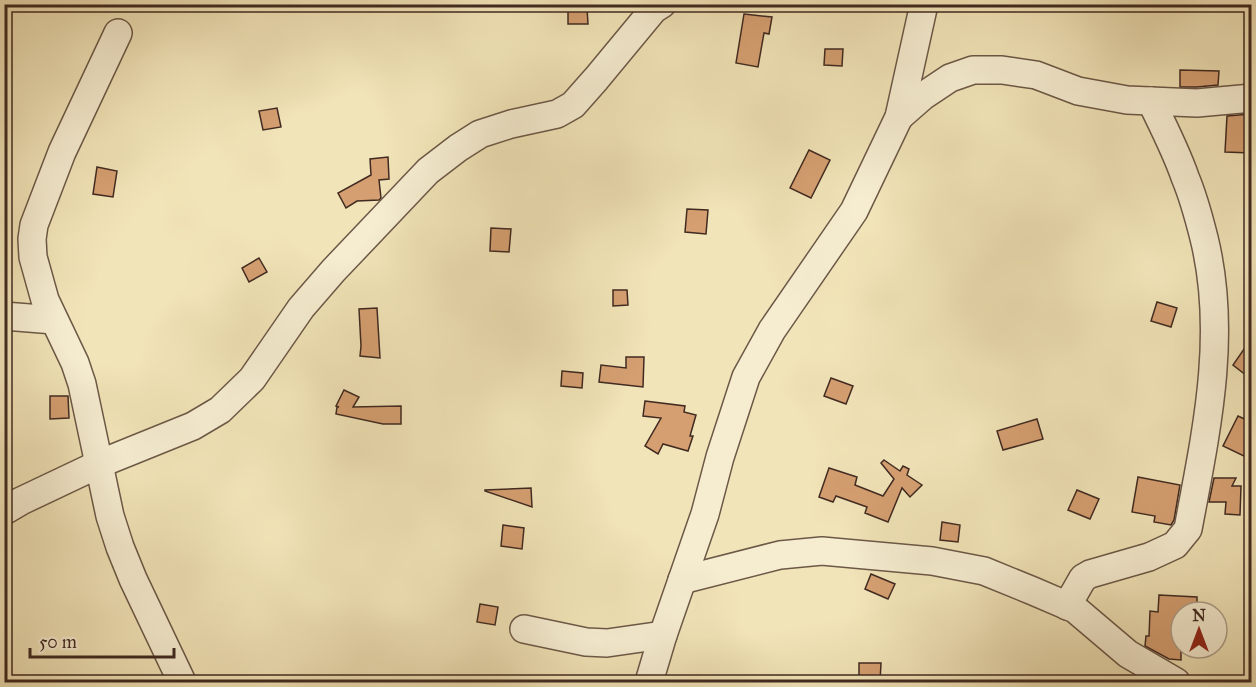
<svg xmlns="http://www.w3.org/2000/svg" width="1256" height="687" viewBox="0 0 1256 687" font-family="'IM FELL Great Primer',serif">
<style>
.building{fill:#d59f71;stroke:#402a21;stroke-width:1.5}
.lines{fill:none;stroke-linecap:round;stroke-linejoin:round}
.minor-casing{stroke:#6c5847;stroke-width:30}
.minor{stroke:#f6edd1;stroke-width:27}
</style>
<rect width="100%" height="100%" fill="#f1e4b8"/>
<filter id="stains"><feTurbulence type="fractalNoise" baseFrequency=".00333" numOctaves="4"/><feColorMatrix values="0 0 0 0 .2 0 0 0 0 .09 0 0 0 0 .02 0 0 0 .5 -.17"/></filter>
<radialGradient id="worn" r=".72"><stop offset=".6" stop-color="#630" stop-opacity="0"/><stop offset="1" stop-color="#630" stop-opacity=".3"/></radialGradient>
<!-- building -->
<g class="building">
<path d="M568,6H584V8H587L588,24H568Z"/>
<path d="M744,14L772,17L769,34L764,33L758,67L736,63Z"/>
<path d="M825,49H843L842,66L824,65Z"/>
<path d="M1180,70L1219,71L1218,85L1197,87H1180Z"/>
<path d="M277,108L281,127L263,130L259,111Z"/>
<path d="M1251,114V153L1225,152L1227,116Z"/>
<path d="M809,150L830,160L811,198L790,188Z"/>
<path d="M388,157L389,179L379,180L381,198L379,200L357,201L346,208L338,193L371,175L370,159Z"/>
<path d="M97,167L117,171L113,197L93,194Z"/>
<path d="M687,209L708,210L706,234L685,232Z"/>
<path d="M491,228L511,229L509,252L490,251Z"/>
<path d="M259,258L267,272L249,282L242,268Z"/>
<path d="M613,290H627L628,305L613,306Z"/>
<path d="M1157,302L1177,308L1171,327L1151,321Z"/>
<path d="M377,308L380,358L360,356L361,346L359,309Z"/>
<path d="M1251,339V379L1233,365Z"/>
<path d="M626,357H644L643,387L599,382L601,365L626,368Z"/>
<path d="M562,371L583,373L582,388L561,386Z"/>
<path d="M831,378L853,386L846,404L824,396Z"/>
<path d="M344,390L359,397L353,407L401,406V424H383L336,414L337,407H339L336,406Z"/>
<path d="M50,396H68L69,418L50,419Z"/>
<path d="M645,401L685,406L684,412L696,415L690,436H693L688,451L663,444L658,454L645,446L661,418L643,416Z"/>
<path d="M1238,416L1251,422V446L1246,457L1223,446Z"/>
<path d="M1037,419L1043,439L1003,450L997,431Z"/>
<path d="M884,460L900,471L903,466L909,469L907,475L922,485L910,497L902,488L888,522L865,513L867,507L836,496L833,502L819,497L829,468L857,477L855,485L883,496L894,479L881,463Z"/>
<path d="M1138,477L1180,485L1174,520L1171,525L1154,522L1155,516L1132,512Z"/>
<path d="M1214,478H1236L1232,486H1241L1240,515L1225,514L1226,502H1209Z"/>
<path d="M531,488L532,507L485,491V490Z"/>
<path d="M1077,490L1099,499L1090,519L1068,510Z"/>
<path d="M942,522L960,525L958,542L940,540Z"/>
<path d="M503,525L524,528L522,549L501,546Z"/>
<path d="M871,574L895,584L888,599L865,589Z"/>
<path d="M1159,595L1197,597V612H1181V660L1169,659L1145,646L1146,636H1149L1150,611L1158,612Z"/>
<path d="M480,604L498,607L495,625L477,622Z"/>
<path d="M859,663H881L880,682H859Z"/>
</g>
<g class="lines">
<!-- minor casing -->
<g class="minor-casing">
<g id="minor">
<path d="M118,33L62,152L34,225L32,239L33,257L45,300L75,363L82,384L110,516L120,547L133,579L182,682"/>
<path d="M899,117L923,96L950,78L973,70H1002L1036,75L1078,91L1127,100L1197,103L1252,98"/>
<path d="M4,316L54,320"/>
<path d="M4,511L21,501L99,464L193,426L220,410L252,379L301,308L333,271L428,171L458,148L480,134L511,124L557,114L573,105L596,79L654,9L662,4"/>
<path d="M682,580L780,555L822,551L932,561L984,571L1033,591L1075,609L1128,654L1176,682"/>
<path d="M1067,606L1083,578L1090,574L1149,557L1175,545L1188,529C1206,433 1228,335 1204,238C1199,218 1193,196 1185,177C1176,151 1163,126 1151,101"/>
<path d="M524,629L586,642L607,643L663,635"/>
<path d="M649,682L663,635L705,514L720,457L746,377L772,330L854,211L899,117L924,4"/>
</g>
</g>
<!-- minor -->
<use href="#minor" class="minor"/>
</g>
<!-- margin -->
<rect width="1256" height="687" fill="none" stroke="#f1e4b8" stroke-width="24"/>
<rect x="6" y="6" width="1244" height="675" fill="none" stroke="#402a21" stroke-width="3"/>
<rect x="12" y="12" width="1232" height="663" fill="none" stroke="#402a21" stroke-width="1.5"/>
<!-- north arrow -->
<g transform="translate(1199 630)"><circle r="28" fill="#f6edd1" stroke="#ad9f8b" stroke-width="1.5"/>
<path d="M0-4.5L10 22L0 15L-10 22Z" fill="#8f2418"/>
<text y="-9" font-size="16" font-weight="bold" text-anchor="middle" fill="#402a21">N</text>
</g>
<!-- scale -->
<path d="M30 648v9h144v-9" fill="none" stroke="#402a21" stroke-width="3"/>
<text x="39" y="648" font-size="18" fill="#402a21" stroke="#f6edd1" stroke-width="4.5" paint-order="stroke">50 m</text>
<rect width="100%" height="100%" filter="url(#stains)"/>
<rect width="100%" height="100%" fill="url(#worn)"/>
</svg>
